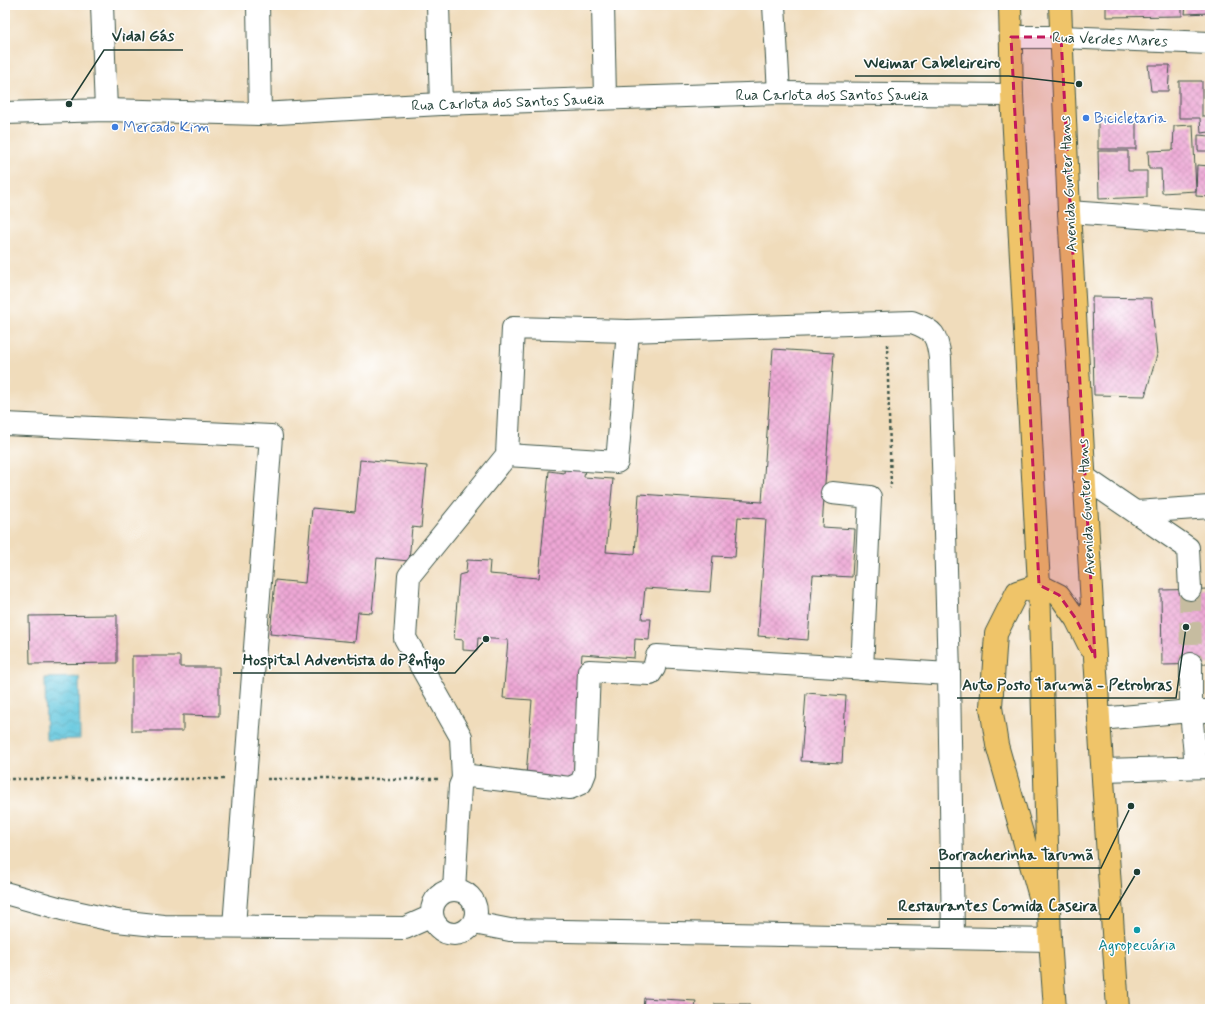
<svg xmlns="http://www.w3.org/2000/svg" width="1215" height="1014" viewBox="0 0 1215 1014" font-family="Mynerve,sans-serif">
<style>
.water{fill:url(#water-waves);stroke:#408288}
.building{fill:url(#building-cross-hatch)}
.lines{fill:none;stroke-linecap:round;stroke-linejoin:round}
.minor-tunnel{stroke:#c6bca0;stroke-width:22;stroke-dasharray:22 11;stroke-linecap:butt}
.minor-casing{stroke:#3e5548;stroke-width:24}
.major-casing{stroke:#3e5548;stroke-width:24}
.path{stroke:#3e5548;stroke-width:2.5;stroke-dasharray:3 3;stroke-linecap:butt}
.minor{stroke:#fff;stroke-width:22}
.major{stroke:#efc469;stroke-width:22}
.marked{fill:#c2185b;fill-opacity:0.2;stroke:#c2185b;stroke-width:3;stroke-dasharray:8 5;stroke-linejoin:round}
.shop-dot{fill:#3f7fe0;stroke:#fff;stroke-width:1.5}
.culture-dot{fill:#0f9aa8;stroke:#fff;stroke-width:1.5}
.labels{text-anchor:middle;stroke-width:3;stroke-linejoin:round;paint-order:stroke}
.street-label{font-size:15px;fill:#1f3d34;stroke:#fff}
.shop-label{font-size:15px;fill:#366cbe;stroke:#fff;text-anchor:start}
.culture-label{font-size:15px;fill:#0d838f;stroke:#fff}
.leader{fill:none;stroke:#1f3d34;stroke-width:1.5}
.callout-dot{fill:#1f3d34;stroke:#fff;stroke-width:1.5}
.callout-label{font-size:16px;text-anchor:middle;font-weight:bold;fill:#1f3d34;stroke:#fff;stroke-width:3;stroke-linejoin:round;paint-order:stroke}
</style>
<defs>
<pattern id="water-waves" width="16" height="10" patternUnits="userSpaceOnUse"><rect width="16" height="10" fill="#60c6dd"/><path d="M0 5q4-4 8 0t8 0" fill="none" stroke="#4fa2b4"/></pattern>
<pattern id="building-cross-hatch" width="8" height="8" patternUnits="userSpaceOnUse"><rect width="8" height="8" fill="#eea7d5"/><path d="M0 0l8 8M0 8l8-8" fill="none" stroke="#c089ae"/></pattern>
</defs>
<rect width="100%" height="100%" fill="#fff"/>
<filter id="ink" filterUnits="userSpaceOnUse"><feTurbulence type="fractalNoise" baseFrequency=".025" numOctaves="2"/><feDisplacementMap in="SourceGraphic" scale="8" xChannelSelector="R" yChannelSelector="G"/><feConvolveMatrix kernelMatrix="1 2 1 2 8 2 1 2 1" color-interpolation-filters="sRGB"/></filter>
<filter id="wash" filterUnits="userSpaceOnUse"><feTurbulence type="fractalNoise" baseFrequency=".012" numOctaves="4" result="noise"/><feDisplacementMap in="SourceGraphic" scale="16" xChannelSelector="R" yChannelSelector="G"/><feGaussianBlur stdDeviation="0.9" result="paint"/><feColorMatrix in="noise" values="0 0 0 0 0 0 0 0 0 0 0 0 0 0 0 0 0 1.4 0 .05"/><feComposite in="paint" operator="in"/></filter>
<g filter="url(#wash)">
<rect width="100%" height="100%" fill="#f0dcbb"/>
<!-- water -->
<path class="water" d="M79,677L80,739L46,740L45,678Z"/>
<g id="blocks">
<!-- building -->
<g class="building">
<path d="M1106,5H1182V16L1106,17Z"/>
<path d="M1186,5H1210V13L1185,14Z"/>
<path d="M1148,65H1170L1168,91H1151Z"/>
<path d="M1179,81H1202V116H1210V132L1201,133L1200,118H1179Z"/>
<rect x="1098" y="120" width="38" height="29"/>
<path d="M1193,125L1196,191L1162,193L1161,169H1149L1148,151L1173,150L1174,126Z"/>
<path d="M1198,135L1210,136V151H1198Z"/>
<path d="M1098,151H1128V171H1147V197L1099,199Z"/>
<path d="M1197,165L1210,166V197L1196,196Z"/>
<path d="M1092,297L1151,298L1157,355L1145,396L1094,395Z"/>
<path d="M773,349L834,353L822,527L855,529L852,577L813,575L808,640L758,636L766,519L738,517L735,557L713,556L710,592L645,588L642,619H651L649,640L635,639L634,658L582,654L573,779L526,776L532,700L503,698L508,640L478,638L477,651L463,650V640L454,639L459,575L466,573L467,560L490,561L489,574L539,578L549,471L564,473L565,463L585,466L584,477L613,479L606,552L635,554L639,494L762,502Z"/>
<path d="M360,460L427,466L421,528L412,527L409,561L377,558L372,613L358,612L355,642L270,634L275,580L305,583L312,508L355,512Z"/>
<path d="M1210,589V664L1162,665L1161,590Z"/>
<path d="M117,615V663L30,664L29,616Z"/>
<path d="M132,656H180V667H219V716L183,715V731H132Z"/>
<path d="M806,693L846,696L842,763L801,761Z"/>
<path d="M644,998L696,1001L695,1009H643Z"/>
<rect x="715" y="1004" width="34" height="5"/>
</g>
</g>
</g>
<g filter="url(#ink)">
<use href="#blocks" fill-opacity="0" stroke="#3e5548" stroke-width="1"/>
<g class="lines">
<!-- minor-tunnel -->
<path class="minor-tunnel" d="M1190,589L1191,664"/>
<!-- minor casing -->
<g class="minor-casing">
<g id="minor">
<path d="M102,5L106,110"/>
<path d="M258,5L260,114"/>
<path d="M438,5L441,104"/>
<path d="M603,5L605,98"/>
<path d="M774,5L779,93"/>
<path d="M1011,37H1061L1210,43"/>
<path d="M5,113L106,110L260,114L441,104L779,93L1012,95"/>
<path d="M1069,212L1210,222"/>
<path d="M5,424L271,436L234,926"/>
<path d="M507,455L617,462L628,331"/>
<path d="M1084,477L1188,548L1190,589"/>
<path d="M832,493L870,497L862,669"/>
<path d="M1136,512L1210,507"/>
<path d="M1099,719L1191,711V664"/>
<path d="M1196,767L1191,711H1210"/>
<path d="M1103,770L1210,767"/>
<path d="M463,779L461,737L405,638L409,576L507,455L513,328L628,331L912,322C934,330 937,335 940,358L949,674"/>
<path d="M454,890L460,786L463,779L470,776L570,788L581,783L585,773L589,671L650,674L654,668L657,656L949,674L953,938"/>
<circle cx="454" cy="912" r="22"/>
<path d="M5,893L62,909L117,921L164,926L405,928L432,916"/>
<path d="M474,923L510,930L1050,940"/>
</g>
</g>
<!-- major casing -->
<g class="major-casing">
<g id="major">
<path d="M1010,5L1012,95L1039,585L1050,940L1055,1009"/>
<path d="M1060,5L1069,212L1095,657L1118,1009"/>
<path d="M1041,900L997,745L991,707L996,634L1017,592L1039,585L1059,595L1076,619L1090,647"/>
</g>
</g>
<!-- path -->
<g class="path">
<path d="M887,344L891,487L890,488"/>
<path d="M5,779H224"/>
<path d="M267,779H440"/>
</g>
<!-- minor -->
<use href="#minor" class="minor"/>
<!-- major -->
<use href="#major" class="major"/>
</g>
</g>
<!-- marked area -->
<path class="marked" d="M1011,37H1061L1095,657L1076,619L1059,595L1039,585Z"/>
<!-- markers -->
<g class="shop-dot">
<circle cx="1086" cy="118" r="4"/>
<circle cx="115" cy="127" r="4"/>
</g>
<circle class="culture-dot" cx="1137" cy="930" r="4"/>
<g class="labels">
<!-- street labels -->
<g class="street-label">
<text transform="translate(1110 39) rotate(2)" y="5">Rua Verdes Mares</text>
<text x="832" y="100">Rua Carlota dos Santos Saueia</text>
<text transform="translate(508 102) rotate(-2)" y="5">Rua Carlota dos Santos Saueia</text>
<text transform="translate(1068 184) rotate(-93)" y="5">Avenida Gunter Hans</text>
<text transform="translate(1086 507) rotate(-93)" y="5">Avenida Gunter Hans</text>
</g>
<!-- shop labels -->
<g class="shop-label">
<text x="1094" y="123">Bicicletaria</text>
<text x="123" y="132">Mercado Kim</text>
</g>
<!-- culture labels -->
<g class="culture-label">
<text x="1137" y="950">Agropecuária</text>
</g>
</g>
<!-- callouts -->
<path class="leader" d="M69 104L104 50H183M1079 84L1009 76H855M486 639L455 673H233M1186 627L1176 698H957M1131 806L1101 868H930M1137 872L1109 919H887"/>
<g class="callout-dot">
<circle cx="69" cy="104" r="4"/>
<circle cx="1079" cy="84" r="4"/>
<circle cx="486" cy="639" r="4"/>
<circle cx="1186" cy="627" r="4"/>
<circle cx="1131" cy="806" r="4"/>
<circle cx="1137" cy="872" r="4"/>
</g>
<g class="callout-label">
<text x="143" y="41">Vidal Gás</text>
<text x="932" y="68">Weimar Cabeleireiro</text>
<text x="344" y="665">Hospital Adventista do Pênfigo</text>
<text x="1067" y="690">Auto Posto Tarumã - Petrobras</text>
<text x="1016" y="860">Borracherinha Tarumã</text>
<text x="998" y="911">Restaurantes Comida Caseira</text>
</g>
<!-- margin -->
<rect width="1215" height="1014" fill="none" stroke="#fff" stroke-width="20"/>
</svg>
